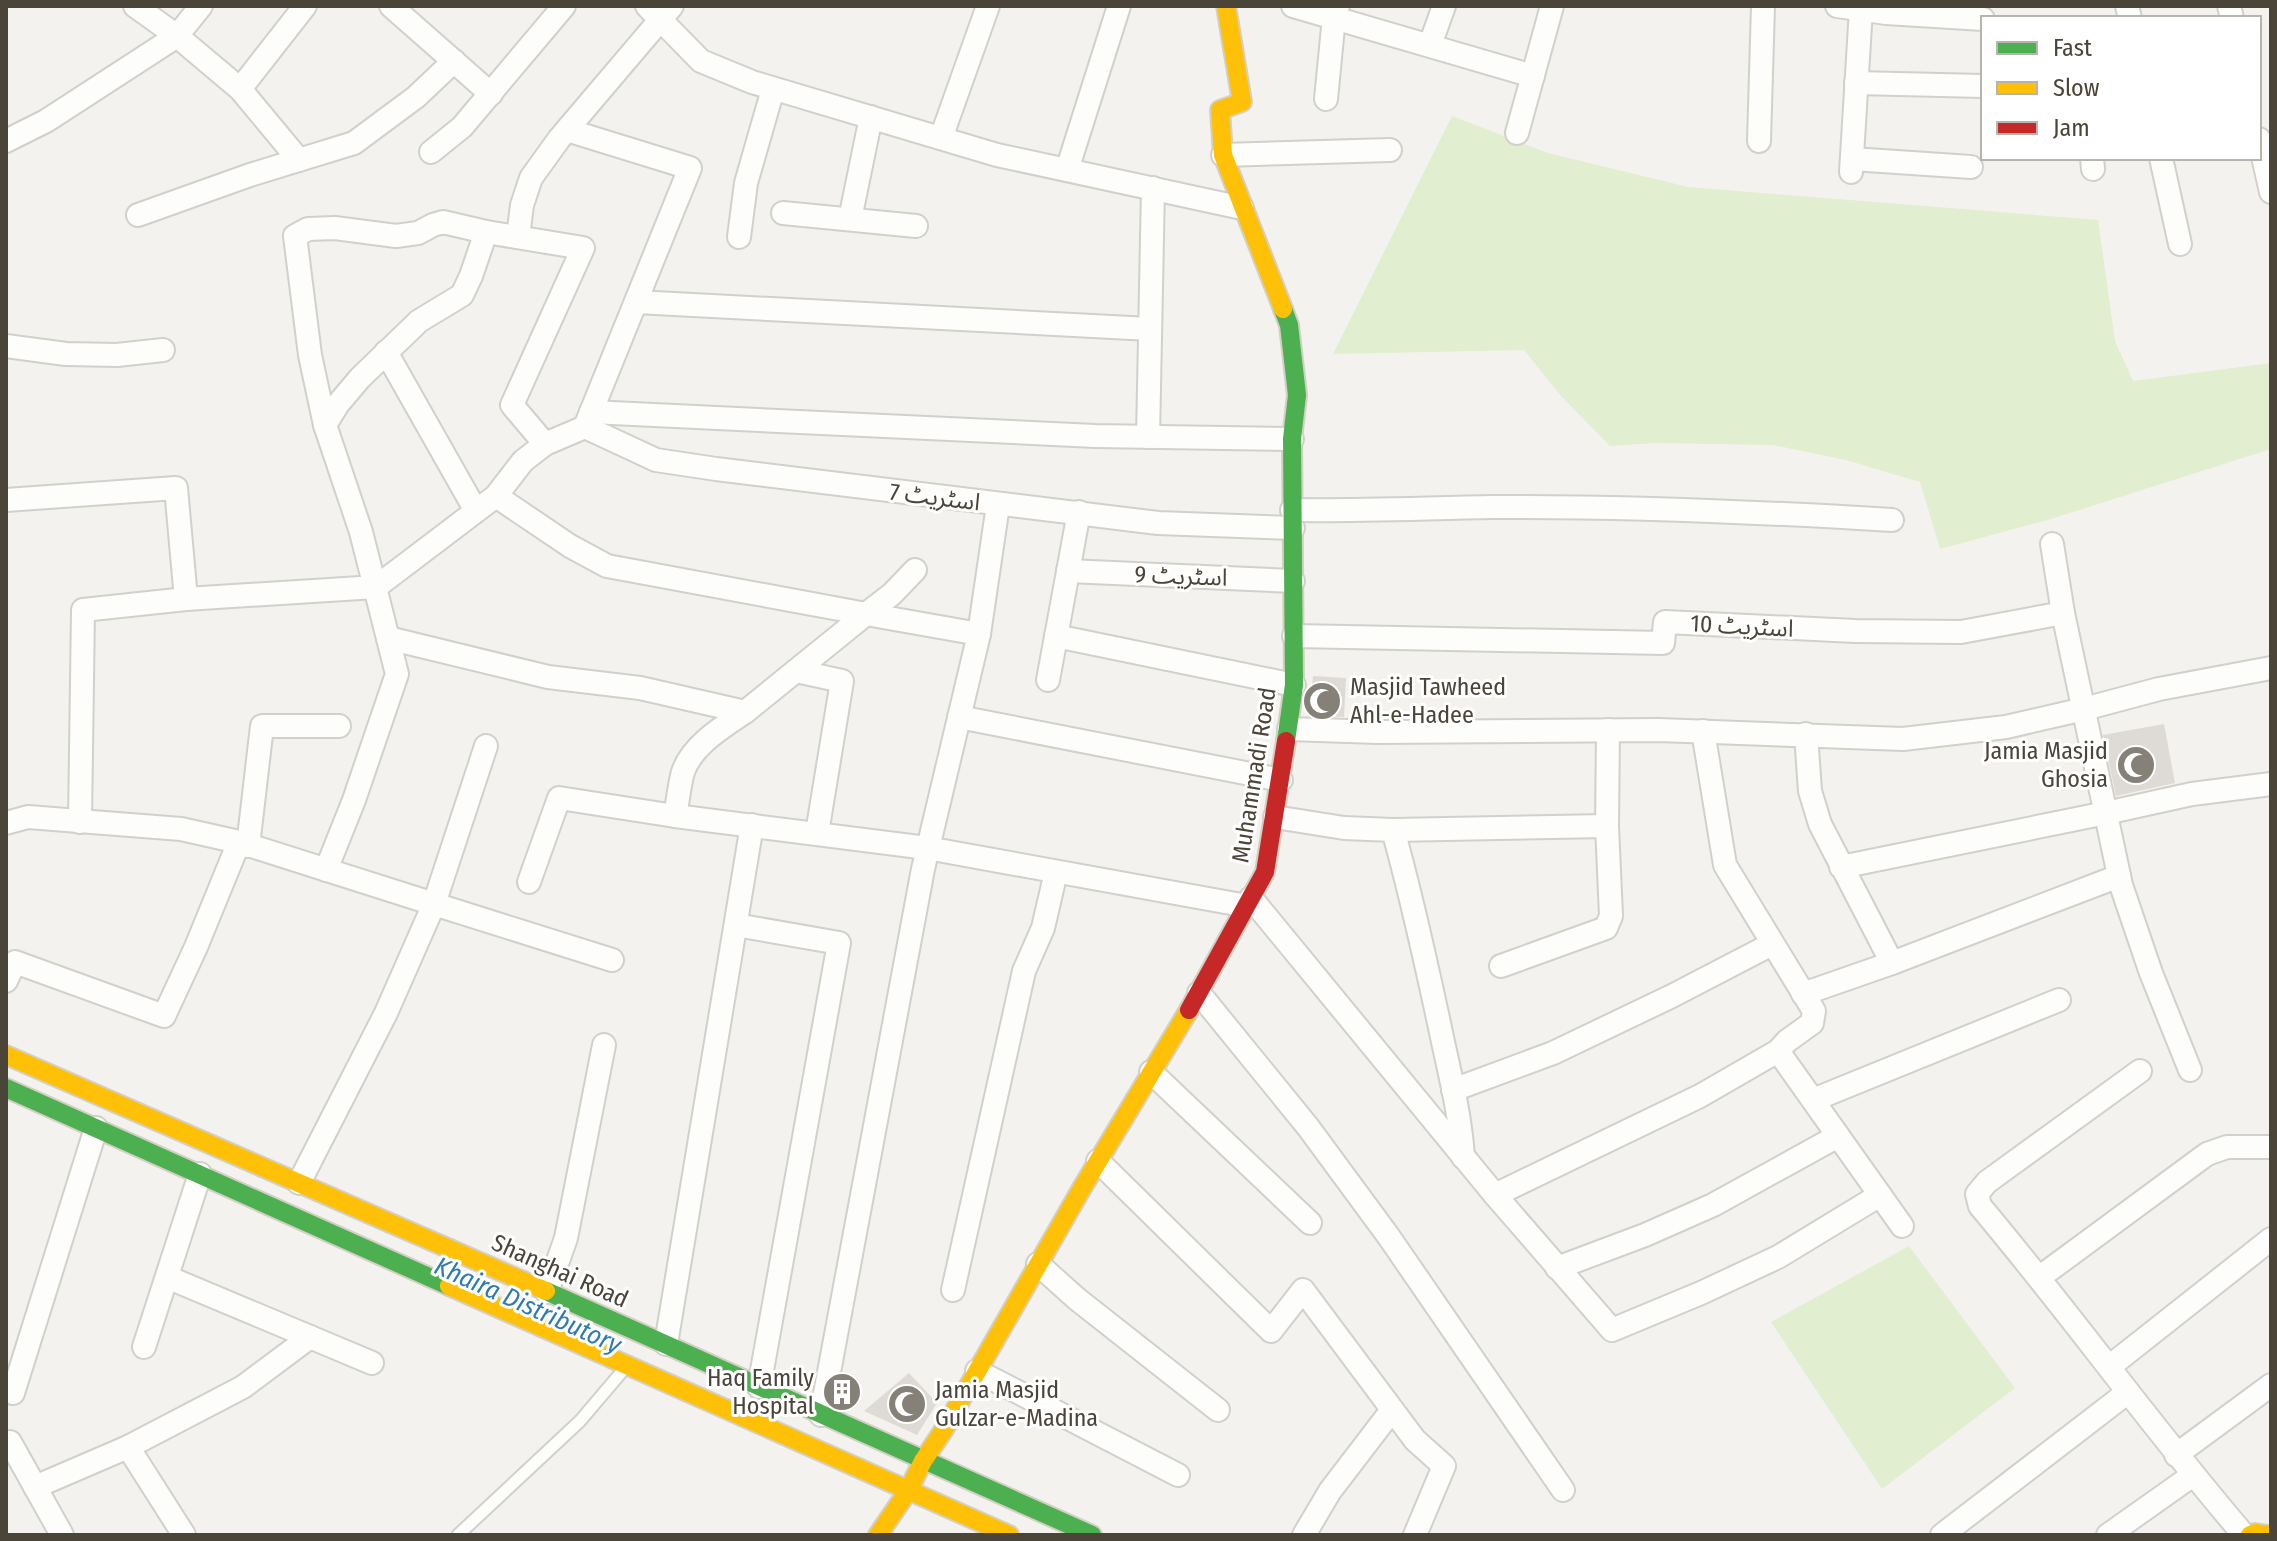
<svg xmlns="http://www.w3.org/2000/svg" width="2277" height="1541" viewBox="0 0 2277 1541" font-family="'Fira Sans Condensed','Noto Sans Arabic',sans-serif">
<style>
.green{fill:#e1eecf}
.building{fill:#dedbd6}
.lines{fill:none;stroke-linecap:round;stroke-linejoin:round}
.lane-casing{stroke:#d2d0cb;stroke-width:15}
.street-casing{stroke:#d2d0cb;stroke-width:26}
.fast-casing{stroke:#d3cfc5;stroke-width:22}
.slow-casing{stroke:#d3cfc5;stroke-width:22}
.jam-casing{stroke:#d3cfc5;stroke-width:22}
.lane{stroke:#fdfdfc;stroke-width:11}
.street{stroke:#fdfdfc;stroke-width:22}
.fast{stroke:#4caf50;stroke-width:18}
.slow{stroke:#ffc107;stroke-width:18}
.jam{stroke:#c62828;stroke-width:18}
.labels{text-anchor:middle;stroke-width:6;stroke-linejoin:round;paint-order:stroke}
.street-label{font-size:24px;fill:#4b4439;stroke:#fff}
.poi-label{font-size:24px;fill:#4b4439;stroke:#fff;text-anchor:start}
.water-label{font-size:26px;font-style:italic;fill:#2e7ab2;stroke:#fff}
</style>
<rect width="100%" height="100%" fill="#f4f2ee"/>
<!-- green -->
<g class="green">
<path d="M1452,116L1548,153L1688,187L2098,220L2115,341L2133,381L2271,363V449L2051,519L1940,549L1920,482L1846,460L1773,445L1655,443L1610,446L1561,396L1524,350L1333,354Z"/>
<path d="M1909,1246L2015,1388L1882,1489L1771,1322Z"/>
</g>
<!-- building -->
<g class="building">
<path d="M1313,676L1346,678L1344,717L1309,716Z"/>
<path d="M2164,724L2175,783L2116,796L2103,735Z"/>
<path d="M909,1373L937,1403L917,1435L864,1411Z"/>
<path d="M843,1375L857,1379L850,1405L838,1399Z"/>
</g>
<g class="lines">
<!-- lane casing -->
<g class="lane-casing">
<path id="lane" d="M458,1535L580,1421L625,1368"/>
</g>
<!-- street casing -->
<g class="street-casing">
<g id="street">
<path d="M135,6L177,36L240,89L299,160"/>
<path d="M391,6L491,94"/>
<path d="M647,6L701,61L752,82L997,155L1242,208"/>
<path d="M1293,6L1533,76"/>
<path d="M1837,6L1886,13L1983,19"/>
<path d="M2127,6L2130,18"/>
<path d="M2229,6L2232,18"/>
<path d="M1430,45L1444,6"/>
<path d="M1856,83L1983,86"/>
<path d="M240,89L305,6"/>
<path d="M1326,99L1334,17L1338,6"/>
<path d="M1517,133L1552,6"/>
<path d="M941,138L988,6"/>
<path d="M2259,139L2271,192"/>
<path d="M6,141L46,121L177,36L201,6"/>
<path d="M1759,141L1763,6"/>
<path d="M431,152L462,127L564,6"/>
<path d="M1223,155L1390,150"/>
<path d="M2092,158L2093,169"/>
<path d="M2161,158L2180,244"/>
<path d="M1852,159L1971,167"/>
<path d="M1067,170L1119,6"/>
<path d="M1851,172L1861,9"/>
<path d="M783,213L916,226"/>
<path d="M138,215L250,175L354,143L416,97L454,61"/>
<path d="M850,219L871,117"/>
<path d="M518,237L522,205L531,178L559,139L672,6"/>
<path d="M739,237L746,183L773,89"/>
<path d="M636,302L1150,329"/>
<path d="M6,346L66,354L117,355L163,350"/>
<path d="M386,352L476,511"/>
<path d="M591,412L1095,436L1292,439"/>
<path d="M325,425L338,404L360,378L419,321L462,295L471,276L486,232"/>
<path d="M585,427L656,460L716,469L1158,523L1293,528"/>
<path d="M1148,437L1153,188"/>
<path d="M496,496L523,461L545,444L585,427L690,168L567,130"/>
<path d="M6,500L176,488L186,599L376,587L496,496L570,546L607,566L866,614L892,594L915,570"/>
<path d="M1292,510C1360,511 1427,508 1494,507C1627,506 1759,512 1892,520"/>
<path d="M2052,544L2063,613L2121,885L2151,973L2190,1070"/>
<path d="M1068,571L1293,581"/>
<path d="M1056,636L1294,685"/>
<path d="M1294,636L1663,643L1665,622L1855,631L1961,632L2063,613"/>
<path d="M388,638L548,677L640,688L745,712L866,614L979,634"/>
<path d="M796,671L842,681L817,833"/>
<path d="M1048,680L1079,512"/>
<path d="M745,712C723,727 692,745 683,772C679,786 678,801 675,816L927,848L1247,906"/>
<path d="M959,717L1281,780"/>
<path d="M1289,729L1377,732L1659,730L1903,739L2006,727L2084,709L2159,689L2271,668"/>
<path d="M1703,731L1725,865L1814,1011L1812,1023L1787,1041L1778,1051L1902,1226"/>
<path d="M1806,734L1810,791L1820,824L1892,963"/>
<path d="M486,746L434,904L612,960"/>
<path d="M1275,817L1344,828L1393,830L1607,826"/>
<path d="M80,822L83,610L186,599"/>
<path d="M6,823L28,817L181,829L239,842L196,947L164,1016L15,962L6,981"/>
<path d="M1393,830C1411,894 1425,958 1439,1023C1448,1067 1460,1111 1463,1157"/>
<path d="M239,842L434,904L386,1013L299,1183"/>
<path d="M248,846L262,726H339"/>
<path d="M1841,867L2106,813L2192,794L2271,784"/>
<path d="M326,870L354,800L397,674L361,532L325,425L310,355L295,236L308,229L335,228L396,236L418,233L433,225L443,222L486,232L583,248L512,405L545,444"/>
<path d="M529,882L559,798L675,816"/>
<path d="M1251,898L1495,1195L1612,1330L1701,1293L1778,1257L1880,1195"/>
<path d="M736,925L839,943L759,1387"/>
<path d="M1501,966L1606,928L1611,916L1607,826L1608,730"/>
<path d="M1199,993L1308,1127L1389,1237L1563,1490"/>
<path d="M1803,994L1892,963L2119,876"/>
<path d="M2140,1071L1987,1182L1977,1194L1980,1206C2071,1314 2152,1428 2244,1535"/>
<path d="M1151,1072L1310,1223"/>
<path d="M1453,1090L1553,1053L1672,996L1772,944"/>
<path d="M1813,1100L2059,1000"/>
<path d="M1098,1161L1271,1331L1303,1290L1415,1440L1444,1466L1415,1535"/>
<path d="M1495,1195L1700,1096L1778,1051"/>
<path d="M1038,1264L1077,1299L1218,1410"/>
<path d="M1557,1268L1645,1235L1713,1205L1838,1136"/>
<path d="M167,1277L372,1363"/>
<path d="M2040,1277L2207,1154L2227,1147H2271"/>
<path d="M953,1290L1024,971L1043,928L1056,872"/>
<path d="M547,1292L566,1238L604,1045"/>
<path d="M666,1344L752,825"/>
<path d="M144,1347L200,1174"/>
<path d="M2109,1367L2271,1239"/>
<path d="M977,1371L1178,1475"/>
<path d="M13,1393L96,1128"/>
<path d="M821,1415L923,869L979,634L998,505"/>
<path d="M10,1442L62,1535"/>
<path d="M128,1447L184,1535"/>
<path d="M2176,1455L2271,1385"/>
<path d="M35,1487L128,1447L243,1387L310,1337"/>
<path d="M1304,1535L1330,1491L1392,1410"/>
<path d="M1942,1535L2128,1392"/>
<path d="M2108,1535L2193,1475"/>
</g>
</g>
<!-- fast casing -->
<g class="fast-casing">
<g id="fast">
<path d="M1283,309L1289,325L1297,395L1292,439L1294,685L1286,741"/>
<path d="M6,1088L449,1286"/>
<path d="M546,1291L1092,1535"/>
</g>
</g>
<!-- slow casing -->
<g class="slow-casing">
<g id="slow">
<path d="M1226,6L1242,102L1220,110L1223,155L1283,309"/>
<path d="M6,1055L546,1291"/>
<path d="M449,1286L1009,1535"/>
<path d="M878,1535L908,1491L923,1461L943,1431L1082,1188L1189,1010"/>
<path d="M2250,1535L2255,1533L2268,1535"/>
</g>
</g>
<!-- jam casing -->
<g class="jam-casing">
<path id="jam" d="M1189,1010L1265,872L1286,741"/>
</g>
<!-- lane -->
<use href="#lane" class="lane"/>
<!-- street -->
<use href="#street" class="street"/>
<!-- fast -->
<use href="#fast" class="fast"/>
<!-- slow -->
<use href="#slow" class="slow"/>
<!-- jam -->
<use href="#jam" class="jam"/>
</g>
<!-- icons -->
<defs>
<g id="mosque-disc" transform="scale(2)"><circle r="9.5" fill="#868178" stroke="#fff"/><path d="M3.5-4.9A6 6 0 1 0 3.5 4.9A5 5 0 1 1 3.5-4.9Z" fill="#fff"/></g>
<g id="building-disc" transform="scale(2)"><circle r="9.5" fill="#868178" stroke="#fff"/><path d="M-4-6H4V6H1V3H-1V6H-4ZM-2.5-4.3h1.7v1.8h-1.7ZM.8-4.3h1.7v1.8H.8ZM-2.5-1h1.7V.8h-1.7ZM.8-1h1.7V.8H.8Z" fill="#fff"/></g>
</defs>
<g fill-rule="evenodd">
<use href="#mosque-disc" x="1322" y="701"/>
<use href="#mosque-disc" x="2136" y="765"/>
<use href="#building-disc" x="842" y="1392"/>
<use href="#mosque-disc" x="907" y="1404"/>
</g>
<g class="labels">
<!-- street labels -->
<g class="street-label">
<text transform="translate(935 497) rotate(7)" y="8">اسٹریٹ 7</text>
<text transform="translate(1181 576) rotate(2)" y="8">اسٹریٹ 9</text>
<text transform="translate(1742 626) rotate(3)" y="8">اسٹریٹ 10</text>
<text transform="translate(1254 775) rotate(-81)" y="8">Muhammadi Road</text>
<text transform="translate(560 1271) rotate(24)" y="8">Shanghai Road</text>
</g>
<!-- poi labels -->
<g class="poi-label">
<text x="1350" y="695">Masjid Tawheed<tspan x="1350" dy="28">Ahl-e-Hadee</tspan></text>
<text x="2108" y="759" text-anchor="end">Jamia Masjid<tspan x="2108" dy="28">Ghosia</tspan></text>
<text x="814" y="1386" text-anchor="end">Haq Family<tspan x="814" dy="28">Hospital</tspan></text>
<text x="935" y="1398">Jamia Masjid<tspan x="935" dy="28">Gulzar-e-Madina</tspan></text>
</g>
<!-- water labels -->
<g class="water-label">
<text transform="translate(528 1305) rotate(24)" y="9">Khaira Distributory</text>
</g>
</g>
<!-- border -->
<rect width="2277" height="1541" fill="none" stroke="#4b4439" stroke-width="16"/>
<!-- legend -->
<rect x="1981" y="16" width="280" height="144" fill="#ffffff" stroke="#b7b4b0" stroke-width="2"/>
<rect x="1997" y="42" width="40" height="12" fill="#4caf50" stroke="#b7b4b0" stroke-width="2"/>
<text x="2053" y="56" font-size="24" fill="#4b4439">Fast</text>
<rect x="1997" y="82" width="40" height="12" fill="#ffc107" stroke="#b7b4b0" stroke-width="2"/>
<text x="2053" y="96" font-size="24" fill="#4b4439">Slow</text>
<rect x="1997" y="122" width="40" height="12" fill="#c62828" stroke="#b7b4b0" stroke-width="2"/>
<text x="2053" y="136" font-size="24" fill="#4b4439">Jam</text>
</svg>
